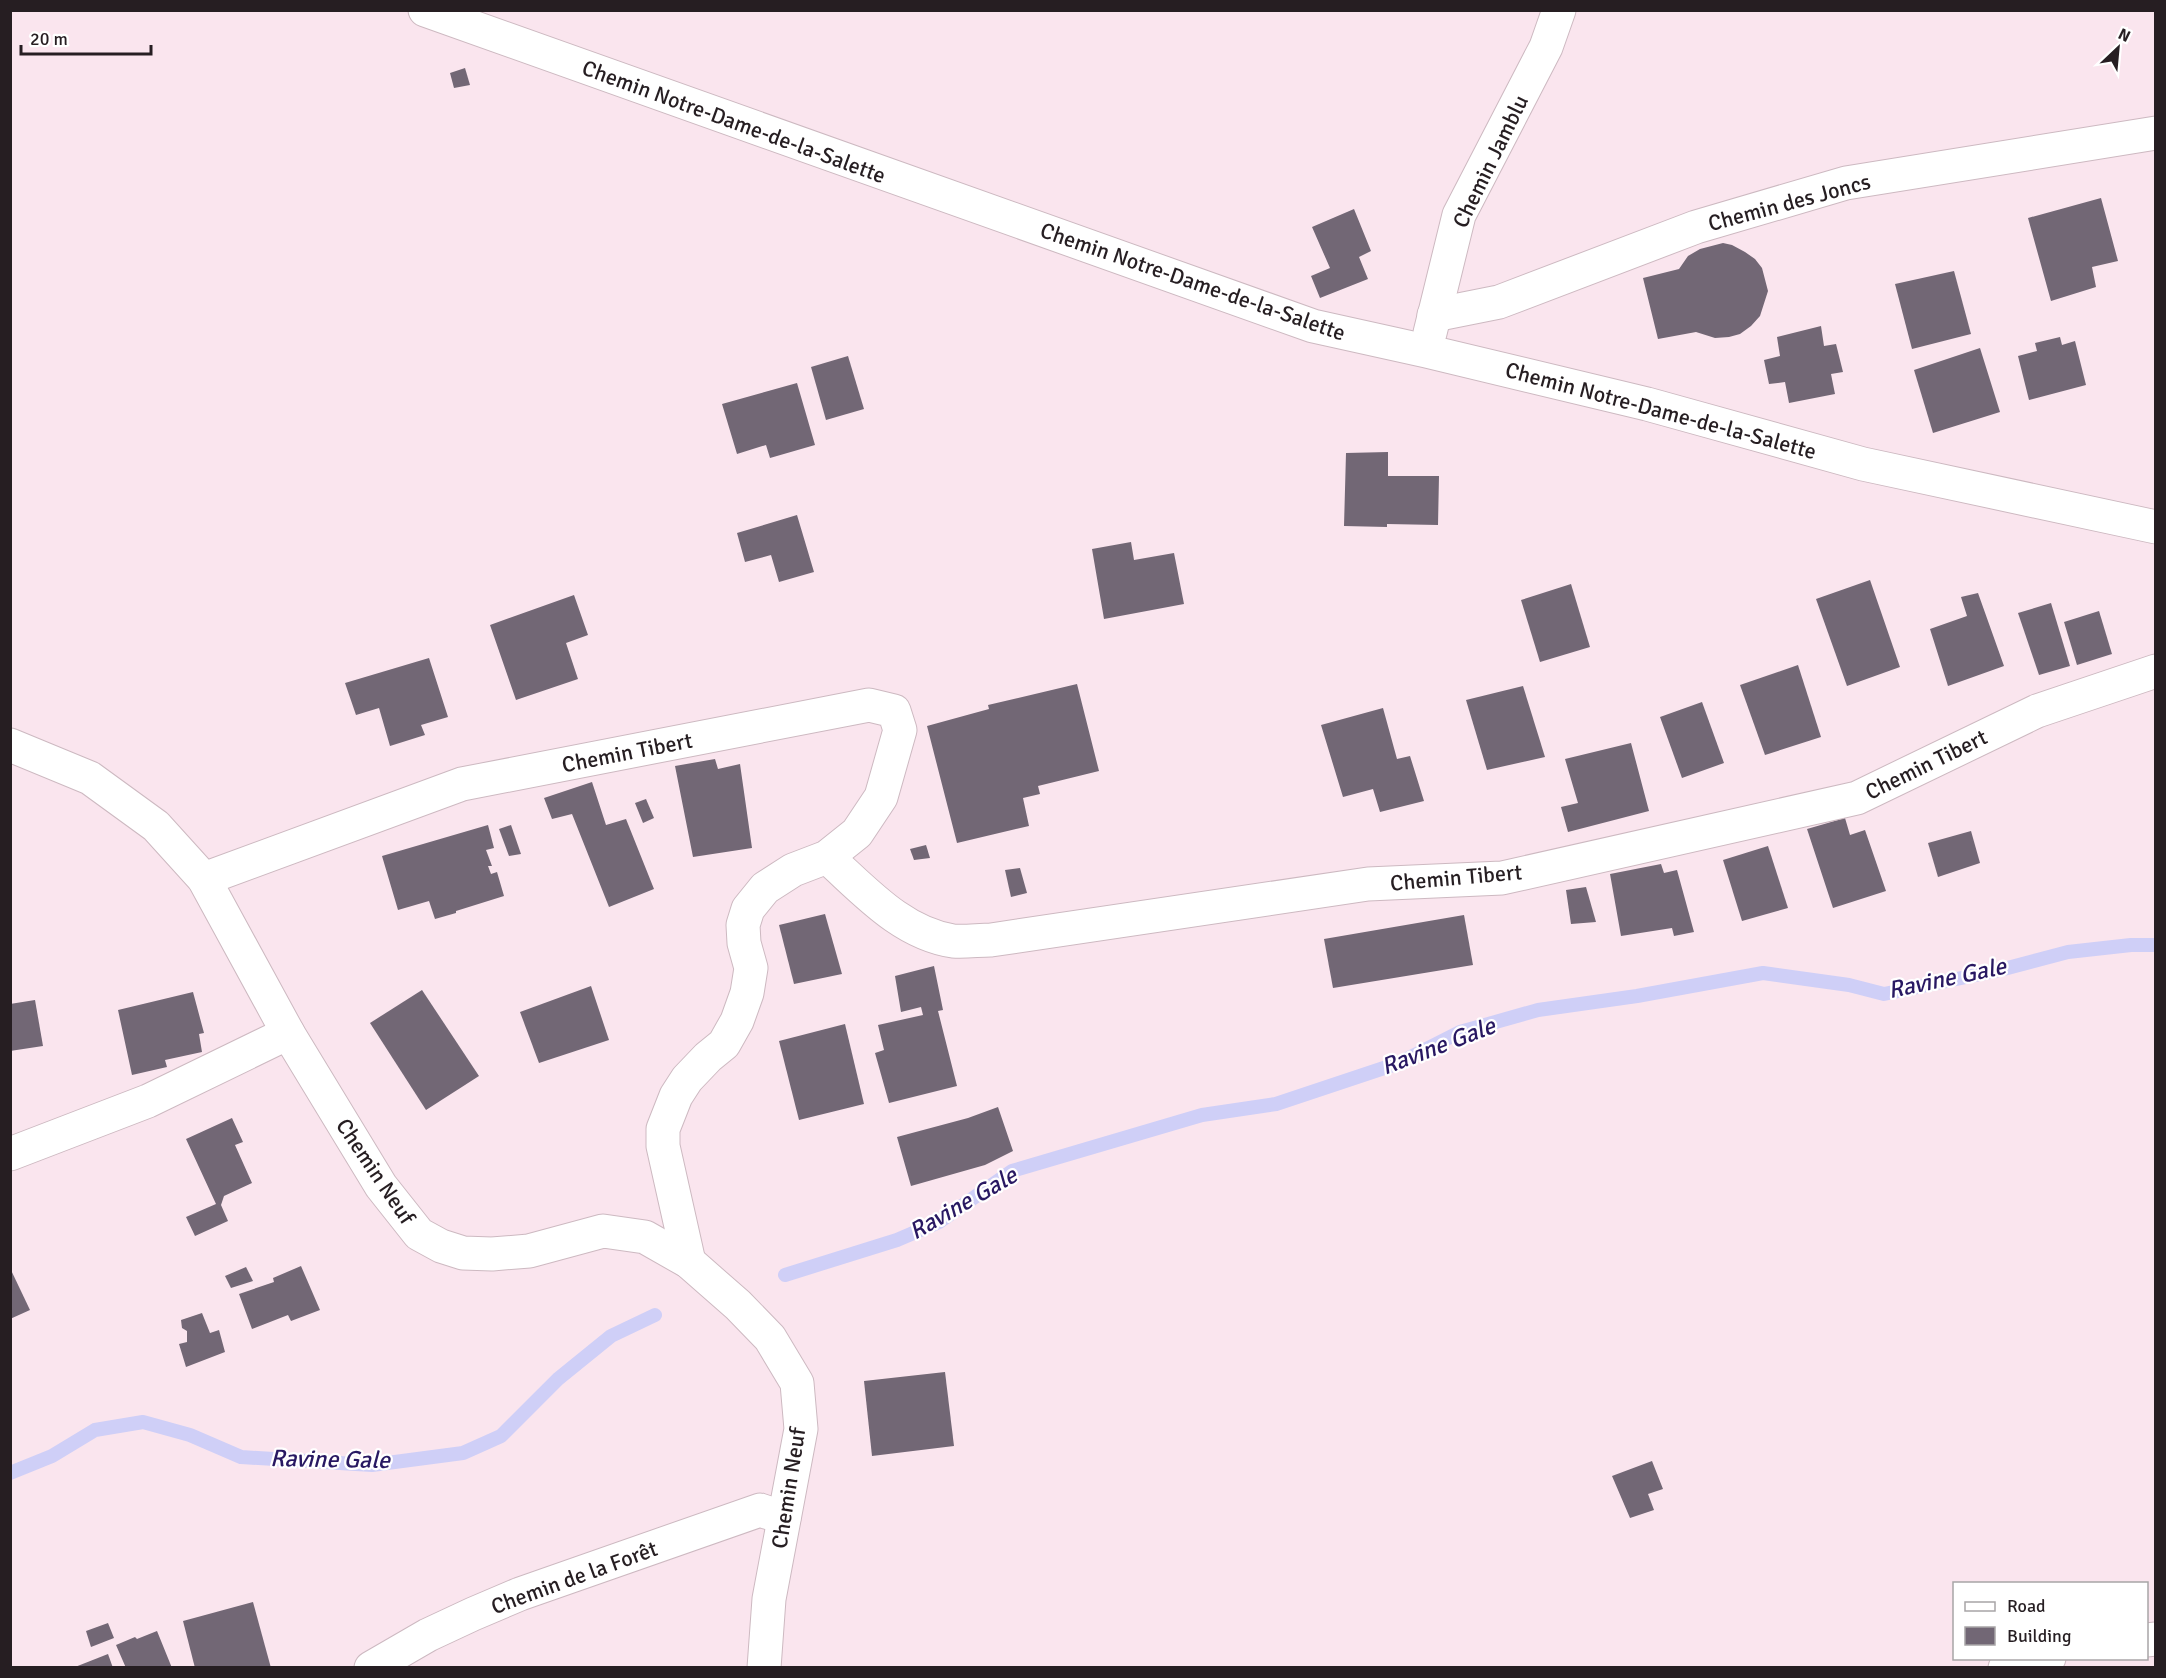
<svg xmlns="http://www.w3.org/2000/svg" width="2166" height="1678" viewBox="0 0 2166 1678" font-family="Signika,sans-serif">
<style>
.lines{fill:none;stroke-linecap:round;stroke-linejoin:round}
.stream{stroke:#cfcff7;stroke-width:14}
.building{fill:#726775}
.minor-casing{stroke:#cdb9c1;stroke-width:35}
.tertiary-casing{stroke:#cdb9c1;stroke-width:35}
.secondary-casing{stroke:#cdb9c1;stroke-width:35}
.minor{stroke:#fff;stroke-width:33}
.tertiary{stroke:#fff;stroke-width:33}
.secondary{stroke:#fff;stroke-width:33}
.labels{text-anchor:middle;stroke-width:4.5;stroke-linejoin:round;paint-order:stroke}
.street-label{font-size:22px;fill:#261e22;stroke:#fff}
.water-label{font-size:24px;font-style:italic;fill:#281862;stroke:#fff}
</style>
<rect width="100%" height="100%" fill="#fae5ee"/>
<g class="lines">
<!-- stream -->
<g class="stream">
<path d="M785,1275L897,1240L939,1222L1012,1171L1202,1115L1276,1104L1399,1063L1460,1032L1538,1010L1637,996L1763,973L1849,985L1884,994L2000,970L2068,952L2131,945H2156"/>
<path d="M10,1473L52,1456L95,1430L143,1422L190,1435L241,1457L372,1465L463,1453L501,1436L558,1379L611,1336L655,1315"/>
</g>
</g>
<!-- building -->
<g class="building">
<path d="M465,68L470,85L454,88L450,73Z"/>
<path d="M2101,198L2118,261L2092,267L2096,287L2051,301L2028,218Z"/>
<path d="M1354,209L1371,251L1359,257L1368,279L1320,298L1311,276L1330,268L1312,227Z"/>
<path d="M1723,243L1732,245L1745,252L1755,259L1762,268L1768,291L1760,316L1751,326L1740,334L1729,337L1715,338L1696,332L1658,339L1643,278L1679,269L1688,256L1700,249Z"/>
<path d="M1954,271L1971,334L1912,349L1895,284Z"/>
<path d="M1821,326L1824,346L1836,344L1843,372L1831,374L1835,394L1789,403L1785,382L1769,384L1764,360L1780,356L1777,337Z"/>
<path d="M2060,337L2062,345L2075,341L2086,385L2029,400L2018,356L2037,351L2035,343Z"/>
<path d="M1980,348L2000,412L1933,433L1914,370Z"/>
<path d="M848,356L864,409L826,420L811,367Z"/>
<path d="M797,383L815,445L770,458L766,445L737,454L722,404Z"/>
<path d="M1388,452V476H1439L1438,525L1387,524V527L1344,526L1346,453Z"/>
<path d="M797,515L814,572L779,582L771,555L745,562L737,533Z"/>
<path d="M1131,542L1134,560L1174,553L1184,604L1104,619L1092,549Z"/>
<path d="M1870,580L1900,667L1847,686L1816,599Z"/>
<path d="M1571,584L1590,647L1540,662L1521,600Z"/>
<path d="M1978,593L2004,666L1948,686L1930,629L1967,616L1961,597Z"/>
<path d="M574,595L588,635L566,643L578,679L516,700L490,625Z"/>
<path d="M2051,603L2070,666L2039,675L2018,613Z"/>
<path d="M2099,611L2112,654L2077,665L2064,622Z"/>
<path d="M429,658L448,717L421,725L425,735L390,746L379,708L356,715L345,683Z"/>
<path d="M1798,665L1821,737L1765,755L1740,685Z"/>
<path d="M1077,684L1099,771L1038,786L1040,794L1023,798L1029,826L957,843L927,726L989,709L988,705Z"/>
<path d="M1523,686L1545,757L1487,770L1466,700Z"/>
<path d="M1702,702L1724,763L1682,778L1660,717Z"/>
<path d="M1383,708L1397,759L1410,756L1424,801L1380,812L1373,789L1343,797L1321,725Z"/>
<path d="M1631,743L1649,811L1568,832L1561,807L1578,803L1565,759Z"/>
<path d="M715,759L718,769L740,764L752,848L693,857L675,766Z"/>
<path d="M592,782L606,825L626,819L654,889L609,907L572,814L552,819L544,798Z"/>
<path d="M646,799L654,818L643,823L635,803Z"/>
<path d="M1845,818L1850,835L1865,830L1886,891L1833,908L1807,829Z"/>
<path d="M488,825L494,848L486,850L492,866H488L491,874L497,872L504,896L456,911V913L435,919L429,901L398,910L382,856Z"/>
<path d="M511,825L521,854L509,856L499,829Z"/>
<path d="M1971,831L1980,863L1938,877L1928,843Z"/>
<path d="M926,845L930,858L914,860L910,849Z"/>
<path d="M1768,846L1788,908L1742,921L1723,860Z"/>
<path d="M1661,864L1664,873L1677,870L1694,932L1674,936L1672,928L1621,936L1610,874Z"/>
<path d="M1020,868L1027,893L1011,897L1005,870Z"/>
<path d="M1586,887L1596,922L1571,924L1566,890Z"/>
<path d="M825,914L842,974L794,984L779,925Z"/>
<path d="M1464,915L1473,965L1333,988L1324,939Z"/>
<path d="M934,966L943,1010L938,1011L957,1086L889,1103L875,1053L884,1050L878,1025L923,1015L921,1007L901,1012L895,976Z"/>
<path d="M591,986L609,1040L539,1063L520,1012Z"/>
<path d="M422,990L479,1076L426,1110L370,1023Z"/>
<path d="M193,992L204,1033L199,1034L202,1052L165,1060L167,1067L132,1075L118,1010Z"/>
<path d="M35,1000L43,1046L10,1051V1004Z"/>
<path d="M845,1024L864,1104L799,1120L779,1041Z"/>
<path d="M998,1107L1013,1151L985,1165L911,1186L897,1137L968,1118Z"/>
<path d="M232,1118L243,1142L235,1145L252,1183L224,1196L221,1205L228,1221L195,1236L186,1217L216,1204L186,1139Z"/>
<path d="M301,1266L320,1310L291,1321L288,1315L252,1329L239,1294L274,1282L273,1278Z"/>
<path d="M246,1267L253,1281L231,1288L225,1276Z"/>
<path d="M10,1268L30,1310L10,1319Z"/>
<path d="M202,1313L210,1333L219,1330L225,1352L186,1367L179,1344L187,1342V1331L182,1328L181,1320Z"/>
<path d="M945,1372L954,1446L872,1456L864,1381Z"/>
<path d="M1652,1461L1663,1489L1648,1494L1654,1510L1630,1518L1612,1476Z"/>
<path d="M253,1602L271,1668H195L183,1621Z"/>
<path d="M108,1623L114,1638L91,1647L86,1631Z"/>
<path d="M157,1631L172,1668H126L116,1645L135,1637L137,1639Z"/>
<path d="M108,1654L113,1668H75V1667Z"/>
</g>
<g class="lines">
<!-- minor casing -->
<g class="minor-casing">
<g id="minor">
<path d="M1434,315L1499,302L1696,227L1846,183L2156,133"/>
<path d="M1430,333L1459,215L1546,47L1559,10"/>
<path d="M827,857C864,890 901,933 953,941C965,942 979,940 991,940L1368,884L1502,878L1857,798L2037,711L2156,671"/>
<path d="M204,879L462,784L869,705L894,711L900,730L881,797L857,833L827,857L793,870L765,888L748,909L743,925L744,943L751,968L747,993L737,1021L724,1044L708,1057L687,1079L676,1096L663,1129V1146L689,1262"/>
<path d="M10,1154L148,1101L288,1033"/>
<path d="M2146,1640L2156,1639"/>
<path d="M371,1668L428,1635L473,1614L520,1594L760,1510L784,1518"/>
<path d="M2005,1668L2049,1658"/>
</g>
</g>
<!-- tertiary casing -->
<g class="tertiary-casing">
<path id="tertiary" d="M425,10L1313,326L1426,351L1647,404L1863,464L2156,527"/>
</g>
<!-- secondary casing -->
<g class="secondary-casing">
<path id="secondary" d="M10,745L90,778L156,826L204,879L288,1033L381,1186L419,1234L441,1246L463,1253L492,1254L529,1251L603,1231L645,1237L689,1262L738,1305L770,1338L797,1383L801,1429L769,1599L764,1668"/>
</g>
<!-- minor -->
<use href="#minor" class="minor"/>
<!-- tertiary -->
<use href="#tertiary" class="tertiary"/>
<!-- secondary -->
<use href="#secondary" class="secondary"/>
</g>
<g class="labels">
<!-- street labels -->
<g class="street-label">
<text transform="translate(734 121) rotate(20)" y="8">Chemin Notre-Dame-de-la-Salette</text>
<text transform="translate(1490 161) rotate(-64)" y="8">Chemin Jamblu</text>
<text transform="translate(1789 202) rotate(-15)" y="8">Chemin des Joncs</text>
<text transform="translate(1193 281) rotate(19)" y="8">Chemin Notre-Dame-de-la-Salette</text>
<text transform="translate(1661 410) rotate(15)" y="8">Chemin Notre-Dame-de-la-Salette</text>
<text transform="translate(627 752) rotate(-11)" y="8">Chemin Tibert</text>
<text transform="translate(1926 764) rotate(-26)" y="8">Chemin Tibert</text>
<text transform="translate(1456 877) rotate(-5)" y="8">Chemin Tibert</text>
<text transform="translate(376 1171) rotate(56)" y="8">Chemin Neuf</text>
<text transform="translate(788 1488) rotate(-81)" y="8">Chemin Neuf</text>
<text transform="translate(574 1577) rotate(-20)" y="8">Chemin de la Forêt</text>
</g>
<!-- water labels -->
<g class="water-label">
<text transform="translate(1947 978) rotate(-12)" y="8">Ravine Gale</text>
<text transform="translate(1438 1046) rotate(-21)" y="8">Ravine Gale</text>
<text transform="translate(963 1203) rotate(-30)" y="8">Ravine Gale</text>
<text transform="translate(330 1459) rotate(1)" y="8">Ravine Gale</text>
</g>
</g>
<!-- border -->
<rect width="2166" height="1678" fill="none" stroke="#261e22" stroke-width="24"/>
<!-- legend -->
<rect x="1953" y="1582" width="195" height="78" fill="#ffffff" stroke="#a8a5a7" stroke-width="1.5"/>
<rect x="1965" y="1602" width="30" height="9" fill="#ffffff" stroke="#a8a5a7" stroke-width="1.5"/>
<text x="2007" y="1612" font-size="18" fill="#261e22">Road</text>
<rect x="1965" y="1627" width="30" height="18" fill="#726775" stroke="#a8a5a7" stroke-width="1.5"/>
<text x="2007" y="1642" font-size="18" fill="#261e22">Building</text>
<!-- north arrow -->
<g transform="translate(2118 48) rotate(26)" stroke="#ffffff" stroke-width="4.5" paint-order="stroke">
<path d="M0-4.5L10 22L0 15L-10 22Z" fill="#261e22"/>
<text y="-9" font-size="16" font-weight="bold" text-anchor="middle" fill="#261e22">N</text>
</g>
<!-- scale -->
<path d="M21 45v9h130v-9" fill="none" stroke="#261e22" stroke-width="3"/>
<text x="30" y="45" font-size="18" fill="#261e22" stroke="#ffffff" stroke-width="4.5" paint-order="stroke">20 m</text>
</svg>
